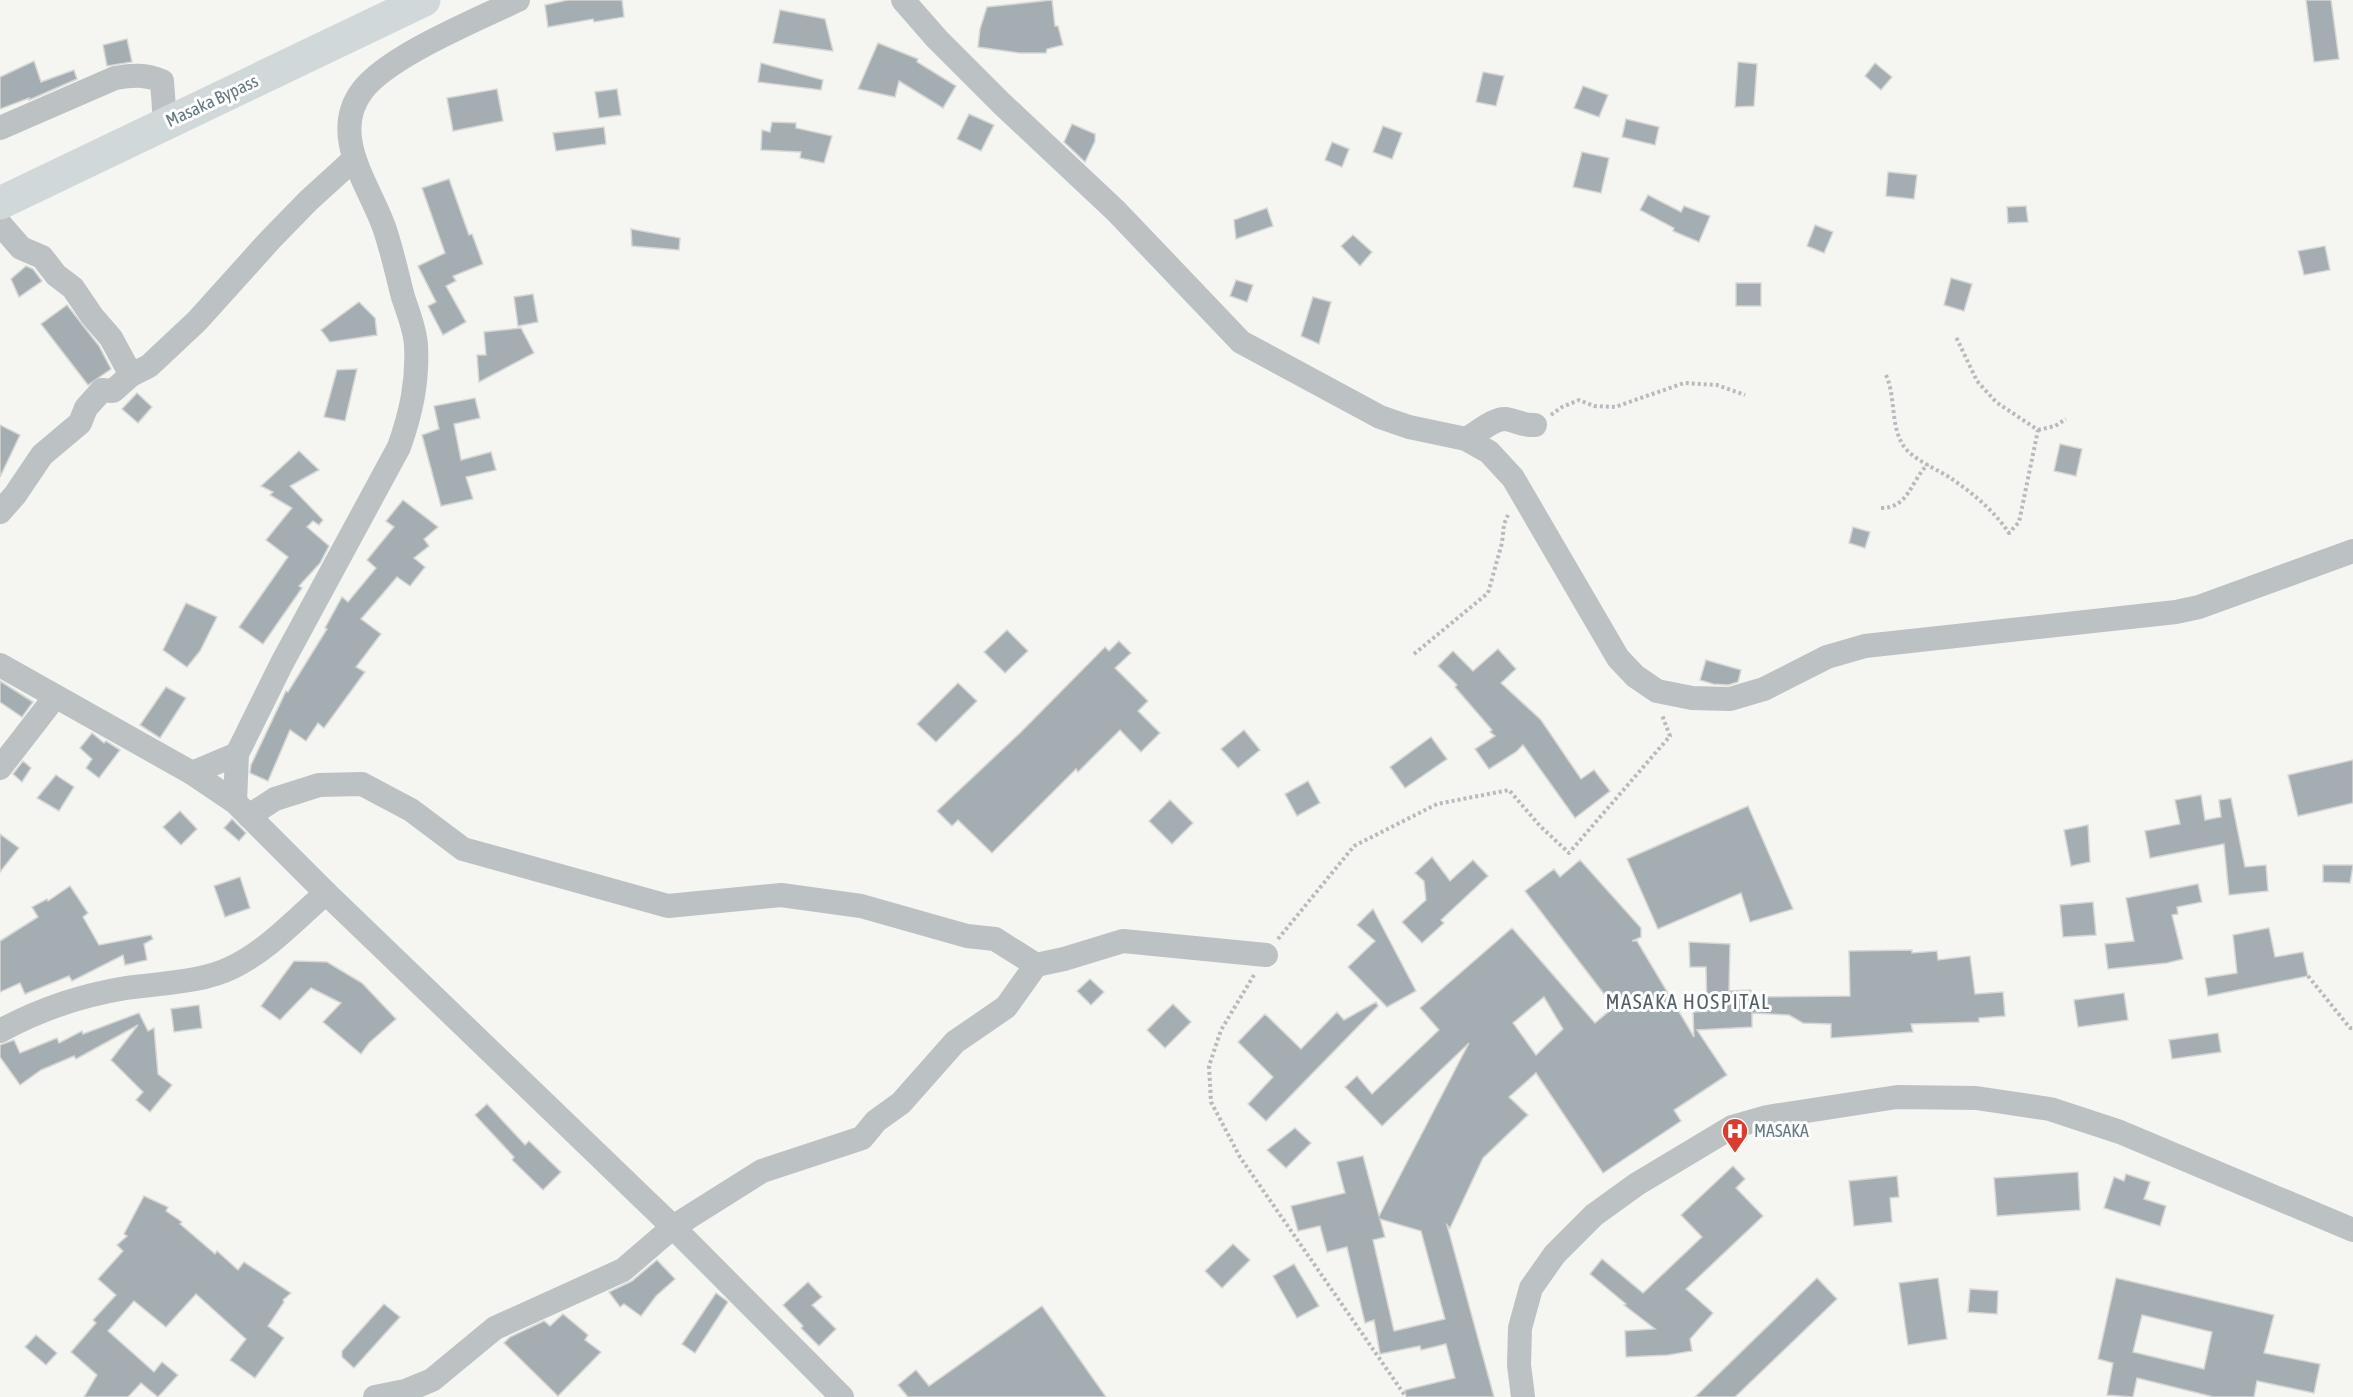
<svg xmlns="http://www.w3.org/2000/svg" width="2353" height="1397" viewBox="0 0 2353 1397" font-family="'Asap Condensed',sans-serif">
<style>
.building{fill:#a4adb1;stroke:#d6d6d4;stroke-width:1.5;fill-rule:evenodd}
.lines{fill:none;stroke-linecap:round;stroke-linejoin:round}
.path{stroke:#b8bbbd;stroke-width:4;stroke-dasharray:3 3;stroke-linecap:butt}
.minor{stroke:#bcc1c3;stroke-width:24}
.highway{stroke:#d1d8d9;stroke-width:33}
.labels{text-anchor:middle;stroke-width:6;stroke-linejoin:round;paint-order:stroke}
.street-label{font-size:18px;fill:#667981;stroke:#fff}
.poi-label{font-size:18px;fill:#667981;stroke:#fff;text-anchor:start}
.quarter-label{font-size:21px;letter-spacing:1.5px;fill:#536167;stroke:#fff}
</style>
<rect width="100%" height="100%" fill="#f5f5f2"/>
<!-- building -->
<g class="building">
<path d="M568,0H622L624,17L594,22L593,19L548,27L545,5Z"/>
<path d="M1052,0L1055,26H1058L1063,45L1047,49L1046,53H1019L978,47L980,29L987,7Z"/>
<path d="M2306,0H2331L2339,59L2314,62Z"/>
<path d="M780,10L825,19L833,51L773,43Z"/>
<path d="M127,39L132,62L107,66L103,45Z"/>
<path d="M878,43L918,59L917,62L956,86L943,108L899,81L895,97L858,89Z"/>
<path d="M34,61L41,82L74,70L77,79L29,100V98L0,109V77Z"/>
<path d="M1738,62L1757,64L1754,106L1735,107Z"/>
<path d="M761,63L823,80L821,90L758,82Z"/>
<path d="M1875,63L1892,77L1881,90L1865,76Z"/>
<path d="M1483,72L1504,76L1496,106L1476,102Z"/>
<path d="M1583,86L1608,95L1599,117L1574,108Z"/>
<path d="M497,89L503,121L453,131L447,98Z"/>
<path d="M617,89L621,115L599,118L595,92Z"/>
<path d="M969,114L994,125L981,151L957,139Z"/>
<path d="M1626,119L1659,127L1655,145L1622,137Z"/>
<path d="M772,122L796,123V128L832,136L824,163L800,158L801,152L761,150L762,130L770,132Z"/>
<path d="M1072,124L1095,134V141L1085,162L1064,142Z"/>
<path d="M1383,126L1402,133L1392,159L1373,152Z"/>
<path d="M604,127L606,144L556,151L553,133Z"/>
<path d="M1332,142L1349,149L1342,167L1325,160Z"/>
<path d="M1582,152L1609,158L1601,193L1573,187Z"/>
<path d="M1888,172L1917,175L1914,199L1886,196Z"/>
<path d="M449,179L469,235L472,234L483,264L453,276L456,281L446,286L466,322L443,335L428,306L436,302L418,266L445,253L422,188Z"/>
<path d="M1648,195L1681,212L1684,206L1710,216L1699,242L1673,231L1674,228L1640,210Z"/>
<path d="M2026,206L2028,222L2008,223L2007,207Z"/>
<path d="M1267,208L1273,226L1236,239L1234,220Z"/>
<path d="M1815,225L1833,232L1824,253L1807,246Z"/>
<path d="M631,229L680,238L679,250L632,246Z"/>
<path d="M1353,235L1372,252L1360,266L1341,246Z"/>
<path d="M2325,246L2330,270L2304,275L2298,251Z"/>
<path d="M26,266L33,269L42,281L19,297L11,279Z"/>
<path d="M1951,278L1972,284L1964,311L1944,305Z"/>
<path d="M1236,280L1253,285L1247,302L1230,296Z"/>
<rect x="1736" y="283" width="25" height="23"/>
<path d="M533,294L538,322L518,326L514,297Z"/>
<path d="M1313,297L1331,302L1319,344L1301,336Z"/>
<path d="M359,302L375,318L377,335L330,342L321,330Z"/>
<path d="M67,305L99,346L111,369L88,385L41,324Z"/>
<path d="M521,328L534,353L479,382L477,355H486L484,332Z"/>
<path d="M357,369L345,421L324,417L337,370Z"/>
<path d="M137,393L152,407L138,423L122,409Z"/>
<path d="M475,398L480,418L454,424L461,460L491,452L496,470L466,477L473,499L441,506L422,435L439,429L434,406Z"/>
<path d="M0,425L20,435L0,477Z"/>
<path d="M2060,444L2082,449L2076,476L2054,471Z"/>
<path d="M299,451L319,470L290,486L323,520L319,525L313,521L307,527L329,546L320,563L299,586L302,588L263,644L239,627L288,557L266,540L292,508L270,495L273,492L261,486Z"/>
<path d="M403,500L438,527L424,539L429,546L414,558L425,567L410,586L397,577L361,619L381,634L356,667L365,672L324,728L318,723L306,741L290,730L268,781L250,773L251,765L286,691L288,692L327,629L325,628L342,597L348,602L376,568L367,560L394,527L386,521Z"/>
<path d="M1853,527L1870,532L1865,548L1849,543Z"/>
<path d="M186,603L217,617L200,651L187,667L163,650Z"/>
<path d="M1007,630L1028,651L1005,673L984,652Z"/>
<path d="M1119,641L1131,653L1115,668L1148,701L1138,711L1160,733L1141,752L1120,730L1078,772L1076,769L992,853L958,820L952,826L937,811L1021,732L1105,647L1109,651Z"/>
<path d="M1498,649L1516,669L1501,683L1541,720L1581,779L1594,770L1610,791L1575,818L1523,745L1516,752L1489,769L1475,749L1495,736L1490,732L1492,730L1455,687L1457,685L1438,666L1453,651L1473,671Z"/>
<path d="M1706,660L1741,670L1738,682L1728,685L1713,684L1700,680Z"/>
<path d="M0,681L33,702L22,717L0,702Z"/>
<path d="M958,683L977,701L936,742L917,724Z"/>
<path d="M166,687L186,698L160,738L140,725Z"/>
<path d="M1244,730L1260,750L1238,768L1221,749Z"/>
<path d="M92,733L104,743L106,741L120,750L99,778L86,768L92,759L80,748Z"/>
<path d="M1431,737L1447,759L1405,788L1390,767Z"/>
<path d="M2353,760V803L2298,816L2288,775Z"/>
<path d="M23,761L31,768L22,782L13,774Z"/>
<path d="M56,775L74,787L59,811L37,798Z"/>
<path d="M1308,781L1320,803L1297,816L1285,794Z"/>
<path d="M2201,795L2205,820L2221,817L2219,800L2231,798L2245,867L2266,865L2268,891L2229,895L2224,844L2150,858L2145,831L2180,824L2175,800Z"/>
<path d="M1170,800L1193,823L1172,844L1149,821Z"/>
<path d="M1748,806L1793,909L1750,922L1741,893L1658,929L1627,859Z"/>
<path d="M180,811L197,829L181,845L163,827Z"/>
<path d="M232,819L246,833L239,841L224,828Z"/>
<path d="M2088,825L2090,862L2071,866L2064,830Z"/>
<path d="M0,834L19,848L0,872Z"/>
<path d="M1432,857L1450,881L1473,860L1488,876L1441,920L1444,923L1422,943L1402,922L1426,900L1424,881L1415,873Z"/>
<path d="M1580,860L1641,928V937L1632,941H1637L1694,1037L1693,1012L1707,1011L1706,967H1690L1689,942L1730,944L1729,991L1751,990V997L1850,996L1849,951L1912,950V953L1937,951L1938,960L1970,956L1975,994L2003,992L2005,1016L1979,1018V1022L1911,1024L1913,1032L1831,1038V1024L1803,1023L1789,1015L1752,1013V1027L1697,1030L1727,1075L1674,1110L1681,1121L1603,1173L1536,1073L1509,1097L1528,1115L1483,1158L1450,1228L1447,1225L1494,1397H1406L1405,1390L1455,1378L1446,1344L1421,1350L1420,1346L1380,1354L1374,1320L1365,1323L1347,1247L1327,1252L1320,1226L1298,1231L1291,1206L1345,1193L1337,1162L1363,1156L1379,1216L1469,1043L1382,1126L1345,1087L1357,1076L1372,1094L1439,1030L1420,1008L1512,928L1595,1023L1614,1007L1525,891L1554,869L1560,877ZM1544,997L1563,1029L1536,1055L1513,1023ZM1380,1219L1421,1231L1445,1319L1394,1331L1373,1240L1385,1237Z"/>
<path d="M2323,865H2353L2350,883L2323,882Z"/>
<path d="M240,877L250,908L225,917L214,886Z"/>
<path d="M2198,884L2202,902L2177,907L2178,914L2172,915L2183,959L2167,963L2108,969L2105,944L2134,941L2126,898Z"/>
<path d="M70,886L88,913L83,917L99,945L151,935L153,939L144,944L147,960L125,965L123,955L72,981L69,976L25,994L20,983L0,992V941L38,917L32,907L47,899L48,901Z"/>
<path d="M2093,902L2096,935L2063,937L2060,905Z"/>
<path d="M1373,909L1416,991L1387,1007L1348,967L1375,941L1357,925Z"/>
<path d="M2269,928L2275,957L2303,952L2308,976L2208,996L2205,978L2237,973L2233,935Z"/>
<path d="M294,961L327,962L362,983L396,1019L369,1043L361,1054L323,1022L341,1003L311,988L280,1020L261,1006Z"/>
<path d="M1090,979L1104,992L1091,1005L1077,991Z"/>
<path d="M2124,993L2128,1020L2078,1027L2074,1000Z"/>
<path d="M1376,1002L1378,1006L1266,1121L1248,1104L1273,1077L1238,1042L1265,1014L1301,1049L1337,1012L1344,1020Z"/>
<path d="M1173,1004L1191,1022L1165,1048L1147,1030Z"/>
<path d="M199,1005L202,1028L174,1032L171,1009Z"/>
<path d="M139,1013L148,1031L154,1028L158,1074L172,1085L150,1112L136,1100L143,1092L111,1060L138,1025L76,1059L74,1056L41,1070L20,1085L0,1057V1045L14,1040L20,1053L57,1038L59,1043L82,1031L83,1034Z"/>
<path d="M2218,1033L2221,1052L2172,1059L2169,1040Z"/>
<path d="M487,1104L525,1145L529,1141L561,1172L543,1190L512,1160L514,1157L475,1115Z"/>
<path d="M1295,1128L1311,1143L1286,1168L1267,1150Z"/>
<path d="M1733,1166L1745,1179L1736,1188L1763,1216L1686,1289L1713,1313L1690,1339L1692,1351L1668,1355L1626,1357L1625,1331L1655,1329L1624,1305L1626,1304L1590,1274L1602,1259L1643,1293L1702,1237L1681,1215Z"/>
<path d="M2078,1172L2080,1210L1997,1216L1994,1178Z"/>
<path d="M2126,1174L2150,1182L2144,1199L2166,1206L2160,1226L2104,1208L2114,1177L2124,1181Z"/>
<path d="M1897,1176L1899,1197L1890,1198L1892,1222L1854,1226L1849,1181Z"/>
<path d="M144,1196L168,1207L166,1211L182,1222L180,1224L215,1254L217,1251L238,1270L244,1262L291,1293L283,1300L284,1302L268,1326L284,1338L255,1378L230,1360L246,1339L196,1294L166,1327L134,1301L108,1331L154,1372L162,1362L178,1375L158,1397L141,1383L128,1397H84L97,1375L71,1352L96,1323L93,1320L116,1295L98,1279L123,1251L117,1245L127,1236L124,1234Z"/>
<path d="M1233,1244L1250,1260L1222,1288L1205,1271Z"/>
<path d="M657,1260L675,1279L656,1296L641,1316L624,1304L620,1307L609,1292L632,1281Z"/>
<path d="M1294,1264L1319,1306L1297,1318L1273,1276Z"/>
<path d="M1817,1278L1837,1299L1735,1397H1695Z"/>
<path d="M1938,1278L1947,1339L1908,1345L1899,1283Z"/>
<path d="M2116,1278L2274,1315L2264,1353L2320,1364L2314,1393L2257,1381L2254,1397H2214L2137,1378L2133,1397L2107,1395L2113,1363L2098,1359ZM2142,1315L2212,1332L2204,1369L2133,1352Z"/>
<path d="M808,1282L822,1297L812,1305L836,1329L819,1346L801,1328L803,1326L783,1305Z"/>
<path d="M1970,1289L1998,1291L1997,1314L1968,1312Z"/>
<path d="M716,1293L728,1302L695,1353L682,1344Z"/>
<path d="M384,1304L400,1317L354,1368L342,1357V1351Z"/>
<path d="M1042,1306L1106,1397H908L898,1385L916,1370L929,1386Z"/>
<path d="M563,1314L588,1335L585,1340L601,1352L558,1396L504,1343L510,1337L544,1321L550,1326Z"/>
<path d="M36,1335L57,1353L46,1365L25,1347Z"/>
</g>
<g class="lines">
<!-- path -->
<g class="path">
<path d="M1886,375C1896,397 1890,424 1903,445C1911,459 1939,470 1952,479C1974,494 1994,511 2009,533L2019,522L2038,430L1996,402L1977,381L1956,337"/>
<path d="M1551,415L1562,407L1579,400L1594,406L1615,407L1684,383L1717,385L1745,395"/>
<path d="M2038,430L2055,426L2066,419"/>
<path d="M1881,508C1909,508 1910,482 1928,464"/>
<path d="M1414,654L1488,593L1502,543L1504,524L1508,515"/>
<path d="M1278,939L1354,846L1437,804L1509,790L1540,826L1569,853L1670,736L1662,715"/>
<path d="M1254,975L1221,1030L1209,1066L1211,1102L1240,1157L1406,1397"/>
<path d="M2308,976L2350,1028H2353"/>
</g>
<!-- minor -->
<g class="minor">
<path d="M903,0L937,39L1001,103L1116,211L1241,342L1380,417L1409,427L1466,439L1489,452L1513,478L1618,658L1635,676L1657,691L1692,698L1730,699L1764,689L1827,657L1865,646L2176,612L2199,607L2353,551"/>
<path d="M0,128L115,78C132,75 145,74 162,81L165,123"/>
<path d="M0,224L21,248L42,257L56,275L73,288L92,316L111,338L131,375"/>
<path d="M1466,439C1477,433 1494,418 1506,419C1517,421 1524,426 1535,425"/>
<path d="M0,512L15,495L42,455L80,423L86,408L102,390L113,391L131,375L149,366L197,321L270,240L308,201L354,159"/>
<path d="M0,665L192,773L235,802L326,893L673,1227L842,1397"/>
<path d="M0,768L55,697"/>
<path d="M192,773L237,754"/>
<path d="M235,802L237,754L282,663L399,447C411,413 418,382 416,345C415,329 408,312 403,297C397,274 392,250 384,227C369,185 329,135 362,91C388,56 477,20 518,0"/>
<path d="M249,816L275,799L319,785L362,784L411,810L463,849L668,906L781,895L861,906L967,936L995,939L1036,965L1064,959L1123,941L1266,955"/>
<path d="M0,1031C38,1010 83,995 126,988C160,983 201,983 233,967C268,950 297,918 326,893"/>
<path d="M375,1397L405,1391L432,1380L495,1328L623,1270L673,1227L762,1171L862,1138L876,1121L901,1103L955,1042L1006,1007L1036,965"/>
<path d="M1523,1397L1519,1365L1520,1328L1531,1288L1555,1254L1594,1215L1637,1184L1732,1127L1767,1117L1897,1097L1976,1098L2050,1109L2120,1132L2353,1230"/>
</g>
<!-- highway -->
<path class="highway" d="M0,203L424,0"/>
</g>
<!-- icons -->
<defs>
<g id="hospital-pin" transform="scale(1.35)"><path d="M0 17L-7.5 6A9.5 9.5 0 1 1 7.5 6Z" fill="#d83e2f" stroke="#fff"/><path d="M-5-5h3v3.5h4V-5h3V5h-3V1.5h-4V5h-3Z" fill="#fff"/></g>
</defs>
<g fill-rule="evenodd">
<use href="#hospital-pin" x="1735" y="1131"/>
</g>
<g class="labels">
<!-- street labels -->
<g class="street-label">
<text transform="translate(212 101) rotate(-25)" y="6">Masaka Bypass</text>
</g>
<!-- poi labels -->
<g class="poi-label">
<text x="1754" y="1137">MASAKA</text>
</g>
<!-- quarter labels -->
<g class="quarter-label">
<text x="1688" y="1009">MASAKA HOSPITAL</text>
</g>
</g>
</svg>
